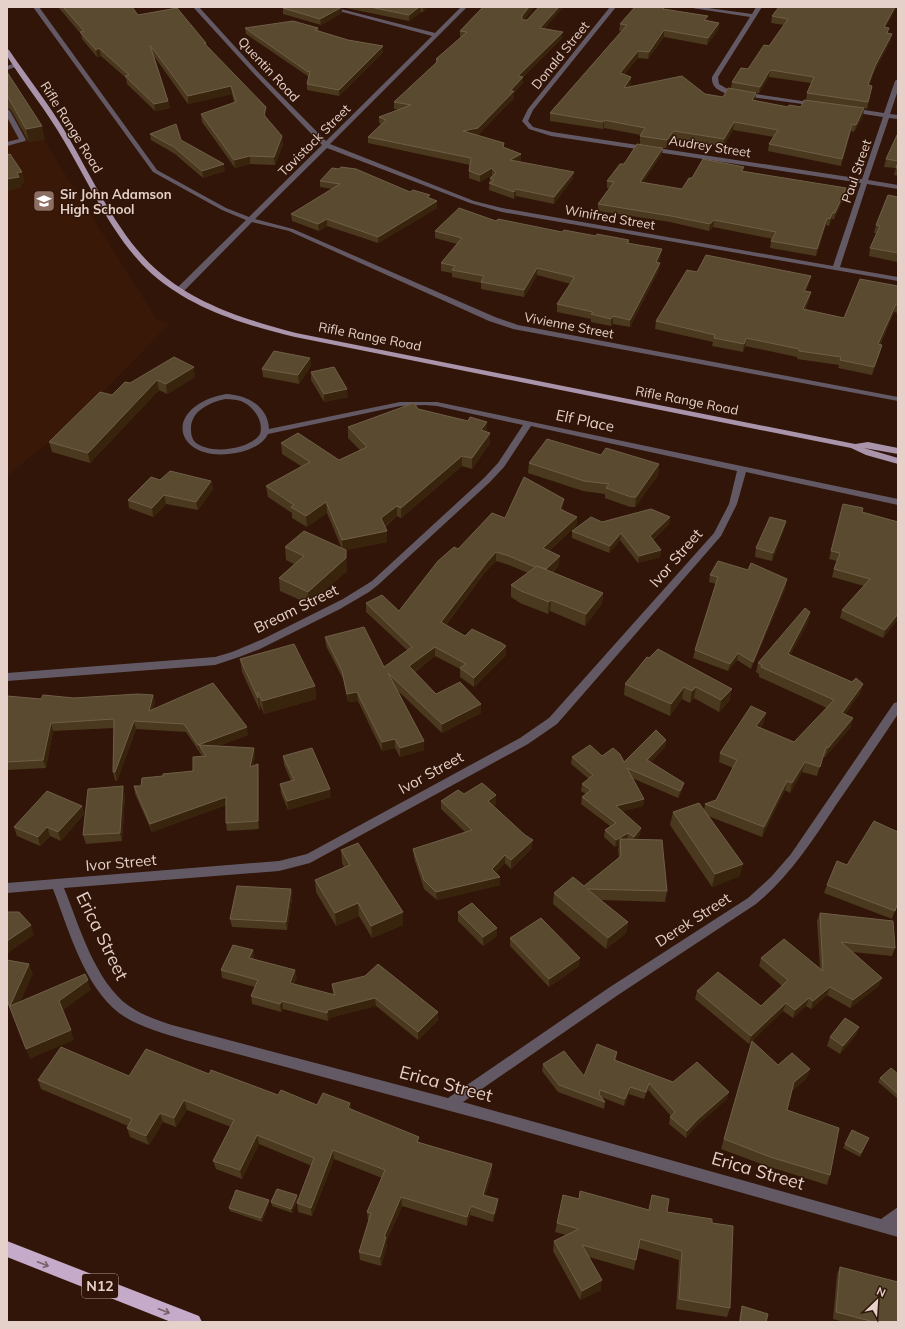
<svg xmlns="http://www.w3.org/2000/svg" width="905" height="1329" viewBox="0 0 905 1329" font-family="Mulish,sans-serif">
<style>
.built{fill:#3a1807}
.lines{fill:none;stroke-linecap:round;stroke-linejoin:round}
.minor{fill:#635965;fill-rule:evenodd}
.major{fill:#a994ac;fill-rule:evenodd}
.highway{fill:#c5abc9;fill-rule:evenodd}
.wall{fill:#4a391e;fill-rule:evenodd}
.shaded-wall{fill:#38240d}
.building{fill:#5a4a30;stroke:#705f48}
.oneway{stroke:#7a6068}
.labels{text-anchor:middle;stroke-width:3;stroke-linejoin:round;paint-order:stroke}
.far-street-label{font-size:13px;fill:#e5d1c9;stroke:#301508}
.far-poi-label{font-size:13px;font-weight:bold;fill:#e5d1c9;stroke:#301508;text-anchor:start}
.shield{fill:#301508;stroke:#af998f;stroke-width:1}
.shield-label{font-size:14px;font-weight:bold;fill:#e5d1c9}
.street-label{font-size:15px;fill:#e5d1c9;stroke:#301508}
.near-street-label{font-size:18px;fill:#e5d1c9;stroke:#301508}
</style>
<rect width="100%" height="100%" fill="#301508"/>
<!-- built -->
<path class="built" d="M7,81L157,320L170,323L77,419L7,476Z"/>
<g class="lines">
<!-- minor -->
<g class="minor">
<path d="M33,7H39L157,170L226,208L249,217L322,145L255,75L193,7H199L259,73L326,141L432,36L324,7H333L435,33L461,7H467L330,144L474,201L502,208L833,266L861,183L551,136L529,129L522,121L528,109L610,7H616L533,110L528,121L533,127L552,132L862,179L883,117L851,112L848,110L851,108L884,113L895,81L898,79V90L890,114L898,115V119L889,118L868,180L898,185V189L867,184L840,267L898,277V281L502,212L470,203L327,148L255,219L293,229L495,317L518,325L898,397V401L513,329L489,321L289,231L252,222L183,292H177V288L246,220L222,210L153,172Z"/>
<path d="M686,7H701L752,14L756,7H762L718,77L719,84L729,90L815,103L817,104V106L728,94C719,91 711,87 712,77L750,17Z"/>
<path d="M16,63L18,64V66L7,70V66Z"/>
<path d="M7,109L10,111L26,140L25,141L7,146V142L19,139L7,117Z"/>
<path d="M226,394C247,395 268,406 269,429L400,402H437L898,499V505L746,472L737,504L721,536L557,724L528,744L310,863L279,871L64,888C79,925 95,982 129,1006C142,1015 157,1020 172,1025L448,1098L610,987L748,898L771,877L791,854L894,703L898,702V714C878,744 857,775 836,805C812,841 790,876 756,904L618,995L463,1102L881,1219L898,1207V1237L495,1123L185,1040C163,1033 138,1027 119,1013C84,986 68,928 53,889L7,893V883L279,861L307,854L520,738L549,718L714,533L729,504L737,471L531,426L504,467L490,482L378,585L369,592L340,609L260,649L239,657L215,665L7,681V673L215,657L232,652L263,639L343,599L372,581L484,478L498,463L523,425L437,406L425,405L400,406L268,434C263,444 252,449 241,452C175,467 158,407 226,394ZM226,399C232,400 237,399 243,402C254,407 264,422 260,434C250,450 209,455 195,442C192,439 191,434 191,430C190,411 210,402 226,399Z"/>
</g>
<!-- major -->
<path class="major" d="M7,49L9,50C28,78 49,104 66,133C92,177 119,238 158,271C197,305 247,320 296,333L855,444L868,442L898,448V454L864,448L898,458V464L866,455L851,448L295,337C245,325 192,309 152,274C114,240 90,185 64,141C47,111 25,85 7,56Z"/>
<!-- highway -->
<path class="highway" d="M7,1241L199,1316L202,1322H171L7,1257Z"/>
</g>
<!-- wall -->
<g class="wall">
<path d="M58,7H132L138,15L206,43L207,46L266,114V117L283,144L275,165L250,164L235,168L202,122L201,114L234,102L232,94L188,104L154,56L168,101L170,108L155,111L127,84L126,78L101,56L97,57L82,39L81,34Z"/>
<path d="M341,7H429L423,12H421L409,21Z"/>
<path d="M342,7V13L321,25L283,14V8Z"/>
<path d="M483,7H534L524,20L545,28L562,38L523,77V83L514,93V98L478,135H476L504,148L521,154V161L519,162L573,178L554,204L516,196L514,199L489,190L490,178L493,176L492,175L480,182L469,178V171L470,165L368,143V137L381,124L379,123V117L399,110L394,109V102L436,64V59L461,37H460V31Z"/>
<path d="M666,9L707,21L719,23L718,30L707,45L664,37L648,59L638,58L624,74L631,77V84L629,87L705,94L723,97L731,88L732,82L748,69L769,46L784,25L771,23L772,16L886,28L891,40L874,72L869,86H872L867,109L864,108L863,116L854,132L851,131L841,166L768,151L769,144L774,137L733,130L723,147L673,138L666,148L640,144V136L641,135L604,128L603,129L550,121V113L622,31H619L620,24ZM769,77L811,83L807,93L806,100L801,107H788L755,101L756,93H759Z"/>
<path d="M245,28H318L319,31L348,40L383,46V52L339,96L307,90V84L309,77L246,34Z"/>
<path d="M7,72L45,139L29,142L11,110L7,108Z"/>
<path d="M898,133V176L894,175L896,168L884,167L886,159Z"/>
<path d="M150,134L181,140L225,171L203,178L175,154L151,140Z"/>
<path d="M662,154L643,182L682,189L692,178L744,167L743,171L846,188L845,195L834,219H832L829,226L826,225L816,256L770,248L771,241L773,239L713,227L709,231L670,222L598,211V204L610,188H607V181L624,164Z"/>
<path d="M320,181L410,192L430,198L437,208L378,243L327,226L319,231L292,221L291,214L332,189L320,187Z"/>
<path d="M898,197V260L897,262L869,256L870,248L877,233H874L876,225Z"/>
<path d="M496,221L562,232L629,240V243L661,256L658,262L659,270L630,327L613,324L611,326L591,322V319L557,312V304L571,284L537,275L524,297L481,289V283L452,277V273L441,271V263L457,244L435,238V231Z"/>
<path d="M697,272L809,284L806,291L811,292L809,300L805,310L844,318L898,286V313L894,312L880,345H882L880,353L872,375L838,368L839,365L797,359V357L745,346L743,352L712,346L713,342L655,329L656,321Z"/>
<path d="M174,357L195,377L167,394L159,390L90,463L52,452L49,442L112,395Z"/>
<path d="M310,358L311,366L299,384L263,377L262,369Z"/>
<path d="M311,372L348,397L324,402L311,380Z"/>
<path d="M418,409L490,433V443L472,469L462,466L401,518L397,516L385,527L387,531V542L345,550L347,571L309,604L280,591L279,578L294,564L286,560L285,547L342,549L327,513L307,527L292,518V513L268,497L266,486L301,466L282,454L281,443L339,460L360,450L348,438V427Z"/>
<path d="M601,455L659,464L658,475L635,507H630L605,498V494L583,491L528,473L529,463Z"/>
<path d="M160,480L211,481L213,489L198,510L166,504L153,517L129,508L128,500Z"/>
<path d="M843,504L862,512L898,522V619L883,638L840,618L842,610L864,586L832,577L834,569L837,561L829,559Z"/>
<path d="M563,508L562,511L577,517L576,526L549,551L559,565L553,572L603,593L602,604L585,626L550,611L548,614L520,603L511,597V585L528,573L509,565L496,561L486,571L446,625L465,636L506,655L474,687L460,677V669L435,656L415,672L436,694L481,704V713L442,733L397,690L424,741V750L400,757L395,748L382,751L358,701L348,702L343,679L326,646L325,637L384,667L407,650L366,612V603L399,611L458,549L505,518Z"/>
<path d="M670,517L669,524L653,540L661,550L660,557L638,563L620,540L609,553L572,538V531L602,522Z"/>
<path d="M786,521L784,530L772,561L755,557L756,548Z"/>
<path d="M710,575L786,587L751,669L737,660L728,671L693,658L695,650L716,584L709,582Z"/>
<path d="M810,612L808,622L790,655L852,682L863,684L860,693L845,714L853,718L850,728L825,757L823,756L817,776L802,772L790,793L785,790L762,837L708,816L740,876L712,887L670,825L673,812L704,810L705,804L716,800L733,768L719,762L720,753L764,722L760,728L794,742L827,708L759,677V674L756,672L758,663Z"/>
<path d="M647,657L730,700L719,712L694,698L690,703L682,699L670,716L624,695L625,684Z"/>
<path d="M240,659L315,686L316,699L264,714L260,705V711L242,672Z"/>
<path d="M153,695L155,703L153,709L248,735L218,746L255,756L253,766L259,772V829L227,831L226,823V805L152,832L135,794L134,786H141L163,776L193,771L202,756L186,732L136,729L117,781L115,780L113,772L114,728L53,731L46,768L7,770V696L41,699Z"/>
<path d="M666,740L665,747L651,762L684,783L682,790L678,798L632,778L644,799L643,806L622,811L640,835L637,839L667,891L665,902L601,900L628,922L626,933L606,949L553,904L554,893L584,886L619,858L618,850L619,845L615,847L604,837L605,830L610,826L581,804L582,797L586,794L581,791L582,784L589,779L571,764L572,757L602,756L624,762Z"/>
<path d="M283,756L331,797L288,810L281,793L280,784L291,781L284,765Z"/>
<path d="M464,794L496,795V804L493,806L532,848L511,869L505,863L496,872L500,877V885L437,900L424,889L414,858L413,849L465,832L441,809V801Z"/>
<path d="M125,795L122,841L86,844L83,835Z"/>
<path d="M82,806L84,814L61,841L50,836L40,846L17,836L14,827Z"/>
<path d="M341,850L403,925L372,938L359,916L336,926L316,892L315,880L344,867L342,863Z"/>
<path d="M827,885L898,902L892,919L824,893Z"/>
<path d="M291,889L292,898L287,930L232,927L230,919Z"/>
<path d="M458,912L497,936L483,946L458,921Z"/>
<path d="M820,913L895,948L892,956L852,952L879,986L850,1008L827,995L811,1009L806,1006L793,1018L783,1011L752,1041L778,1065L810,1069L806,1079L792,1091L787,1110L830,1175L827,1185L767,1166L721,1149L752,1041L749,1044L695,999L697,991L761,1006L782,986L759,966L761,958L820,968L817,921Z"/>
<path d="M510,938L579,966L549,987L510,946Z"/>
<path d="M253,950L254,958V959L297,978L294,984L333,995L332,984L438,1012V1020L418,1040L376,1006L329,1018L328,1021L283,1009L281,1012L252,1004L251,996L255,987L222,978L221,970Z"/>
<path d="M859,1027L856,1035L840,1054L827,1046L830,1037Z"/>
<path d="M617,1052L616,1060L673,1082L727,1099L696,1126L686,1138L669,1124L670,1117L671,1116L648,1090L644,1099L629,1094L624,1106L601,1097L605,1102L604,1109L558,1092L542,1071L543,1064L584,1076Z"/>
<path d="M209,1074L278,1095L317,1105L350,1103L351,1110L419,1142L492,1164V1173L485,1195L497,1208L493,1222L470,1215L467,1226L402,1206L387,1240V1246L381,1266L360,1260L359,1252L369,1221L368,1220L367,1212L382,1178L334,1159L312,1216L298,1212L297,1203L312,1166L259,1144L242,1179L216,1169L213,1161L231,1127L187,1110L176,1127L163,1122L149,1145L130,1137L127,1128L128,1126L41,1089L38,1080Z"/>
<path d="M898,1074V1099L878,1082L880,1078Z"/>
<path d="M869,1138L860,1157L843,1148L845,1144Z"/>
<path d="M298,1199L292,1213L272,1206L271,1202Z"/>
<path d="M579,1199L649,1210L667,1212L712,1223L730,1308L727,1317L676,1309L679,1260L638,1248L634,1270L589,1257L601,1290L580,1300L553,1251L554,1241L566,1235L555,1232L557,1223Z"/>
<path d="M269,1203L262,1222L230,1211L229,1208Z"/>
<path d="M840,1267L898,1322H844L833,1319L837,1274Z"/>
<path d="M742,1306L766,1322H739L740,1314Z"/>
</g>
<!-- shaded-wall -->
<g class="shaded-wall">
<path d="M342,7V13L321,25L320,19Z"/>
<path d="M419,7H420L421,12L409,21V15Z"/>
<path d="M423,7H429L423,12Z"/>
<path d="M529,7H534L522,22V16Z"/>
<path d="M559,7H564L540,34V28Z"/>
<path d="M895,7H897L882,34L884,27Z"/>
<path d="M708,16L707,23L704,20Z"/>
<path d="M719,23L718,30L707,45L708,38Z"/>
<path d="M664,30V37L648,59L649,52Z"/>
<path d="M563,32L562,38L523,77V83L514,93V98L478,135L463,138V131L510,91L518,76Z"/>
<path d="M892,34L891,40L874,72L867,92L868,85L875,66Z"/>
<path d="M383,46V52L339,96V90Z"/>
<path d="M99,48L101,56L97,57L96,50Z"/>
<path d="M638,51V58L620,80V73Z"/>
<path d="M770,70L769,77L759,93L760,87Z"/>
<path d="M631,77V84L623,95L624,88Z"/>
<path d="M231,86L232,94L188,104V96Z"/>
<path d="M756,93L755,100L751,108L752,100Z"/>
<path d="M168,101L170,108L155,111L154,104Z"/>
<path d="M266,107V114L265,123L264,115Z"/>
<path d="M864,108L863,116L854,132L856,125Z"/>
<path d="M604,120V128L603,129V122Z"/>
<path d="M734,122L733,130L723,147L724,139Z"/>
<path d="M852,124L851,131L841,166L842,159Z"/>
<path d="M42,126L45,139L29,142L26,129Z"/>
<path d="M674,131L673,138L666,148L667,140Z"/>
<path d="M282,136L283,144L275,165L274,157Z"/>
<path d="M663,148L662,154L639,188L640,182Z"/>
<path d="M521,154V161L510,167V160Z"/>
<path d="M250,156V164L235,168L234,160Z"/>
<path d="M224,164L225,171L203,178L202,171Z"/>
<path d="M492,168V175L480,182V175Z"/>
<path d="M22,172L25,183L21,184V188L7,191V179L17,173Z"/>
<path d="M574,172L573,178L554,204V197Z"/>
<path d="M846,188L845,195L834,219L835,213Z"/>
<path d="M516,189V196L514,199V192Z"/>
<path d="M437,201V208L378,243V237Z"/>
<path d="M833,212L832,219L829,226L830,219Z"/>
<path d="M827,218L826,225L816,256L817,249Z"/>
<path d="M327,219V226L319,231L318,224Z"/>
<path d="M714,220L713,227L709,231L710,224Z"/>
<path d="M662,249L661,256L655,269L656,262Z"/>
<path d="M660,263L659,270L630,327V320Z"/>
<path d="M537,268V275L524,297V290Z"/>
<path d="M811,276L809,284L802,299L804,291Z"/>
<path d="M811,292L809,300L801,317L803,309Z"/>
<path d="M896,304L894,312L876,352L878,344Z"/>
<path d="M613,316V324L611,326V319Z"/>
<path d="M746,338L745,346L743,352L744,344Z"/>
<path d="M882,345L880,353L872,375L874,367Z"/>
<path d="M310,358L311,366L299,384L298,375Z"/>
<path d="M194,367L195,377L167,394L166,384Z"/>
<path d="M157,380L159,390L90,463L88,453Z"/>
<path d="M347,389L348,397L324,402V394Z"/>
<path d="M487,422V432L481,430Z"/>
<path d="M490,433V443L472,469V458Z"/>
<path d="M462,456V466L401,518V508Z"/>
<path d="M659,464L658,475L635,507L636,497Z"/>
<path d="M211,481L213,489L198,510L196,502Z"/>
<path d="M164,495L166,504L153,517L152,508Z"/>
<path d="M564,499L563,508L559,518L560,509Z"/>
<path d="M326,502L327,513L307,527L306,516Z"/>
<path d="M397,506V516L381,529V518Z"/>
<path d="M577,517L576,526L542,557L543,548Z"/>
<path d="M670,517L669,524L649,543L650,536Z"/>
<path d="M786,521L784,530L772,561L773,553Z"/>
<path d="M387,531V542L343,551L342,540Z"/>
<path d="M621,533L620,540L609,553L610,546Z"/>
<path d="M346,550L347,571L309,604L308,592Z"/>
<path d="M661,550L660,557L638,563L639,556Z"/>
<path d="M496,552V561L486,571L441,631V622L487,562Z"/>
<path d="M560,556L559,565L544,580L545,571Z"/>
<path d="M787,579L786,587L751,669L753,662Z"/>
<path d="M603,593L602,604L585,626L586,614Z"/>
<path d="M551,600L550,611L548,614L549,602Z"/>
<path d="M810,612L808,622L786,664L788,654Z"/>
<path d="M898,614V619L883,638L885,630Z"/>
<path d="M506,646V655L474,687V678Z"/>
<path d="M435,647V656L410,675L409,666Z"/>
<path d="M738,653L737,660L728,671L730,664Z"/>
<path d="M863,684L860,693L840,723L842,713Z"/>
<path d="M315,686L316,699L264,714L262,701Z"/>
<path d="M684,687L682,699L670,716L671,704Z"/>
<path d="M696,687L694,698L690,703L692,691Z"/>
<path d="M732,689L730,700L719,712L721,700Z"/>
<path d="M258,692L260,705V711L258,698Z"/>
<path d="M357,692L358,701L348,702L347,694Z"/>
<path d="M153,695L155,703L150,719L149,711Z"/>
<path d="M481,704V713L442,733V724Z"/>
<path d="M766,713L764,722L754,736L756,726Z"/>
<path d="M853,718L850,728L825,757L828,748Z"/>
<path d="M134,721L136,729L117,781L115,772Z"/>
<path d="M51,723L53,731L46,768L43,760Z"/>
<path d="M247,727L248,735L203,752L199,745L200,753L198,745Z"/>
<path d="M395,739V748L382,751V742Z"/>
<path d="M666,740L665,747L646,767L647,760Z"/>
<path d="M424,741V750L400,757V748Z"/>
<path d="M254,748L255,756L251,774L250,767Z"/>
<path d="M805,762L802,772L790,793L792,783Z"/>
<path d="M258,764L259,772V829L258,821Z"/>
<path d="M787,781L785,790L762,837L764,827Z"/>
<path d="M684,783L682,790L678,798L680,791Z"/>
<path d="M123,786L125,795L122,841L120,833Z"/>
<path d="M330,789L331,797L288,810L287,801Z"/>
<path d="M496,795V804L488,809V801Z"/>
<path d="M226,797L228,804L152,832L150,824Z"/>
<path d="M644,799L643,806L615,813L616,806Z"/>
<path d="M7,804L8,807L7,814Z"/>
<path d="M82,806L84,814L61,841L58,832Z"/>
<path d="M47,827L50,836L40,846L38,837Z"/>
<path d="M641,828L640,835L633,844L634,837Z"/>
<path d="M628,833L627,840L620,839L619,845L615,847L616,840Z"/>
<path d="M533,840L532,848L511,869V860Z"/>
<path d="M505,855V863L492,877V869Z"/>
<path d="M743,864L740,876L712,887L715,874Z"/>
<path d="M500,877V885L437,900L436,892Z"/>
<path d="M291,889L292,898L287,930L286,922Z"/>
<path d="M358,903L359,916L336,926L335,913Z"/>
<path d="M403,912V925L372,938L371,926Z"/>
<path d="M628,922L626,933L606,949L608,938Z"/>
<path d="M31,925L34,935L7,954V941Z"/>
<path d="M497,928V936L483,946V937Z"/>
<path d="M253,950L254,958L250,966L249,958Z"/>
<path d="M580,958L579,966L549,987V979Z"/>
<path d="M29,964L33,974L14,1016L10,1006Z"/>
<path d="M295,970L297,978L291,991L290,983Z"/>
<path d="M882,978L879,986L850,1008L853,1000Z"/>
<path d="M88,980L91,990L62,1011L59,1001Z"/>
<path d="M830,987L827,995L811,1009L813,1001Z"/>
<path d="M375,998L376,1006L329,1018L328,1021L327,1013L328,1010Z"/>
<path d="M809,998L806,1006L793,1018L795,1010Z"/>
<path d="M282,1001L283,1009L281,1012L280,1004Z"/>
<path d="M786,1003L783,1011L749,1044L751,1036Z"/>
<path d="M438,1012V1020L418,1040V1032Z"/>
<path d="M859,1027L856,1035L840,1054L843,1046Z"/>
<path d="M71,1030L74,1040L30,1059L26,1049Z"/>
<path d="M810,1069L806,1079L791,1092L794,1082Z"/>
<path d="M649,1083L648,1090L644,1099L646,1092Z"/>
<path d="M630,1087L629,1094L624,1106L625,1099Z"/>
<path d="M729,1092L727,1099L696,1126L686,1138L687,1131L698,1119Z"/>
<path d="M184,1100L187,1110L176,1127L174,1118Z"/>
<path d="M350,1103L351,1113L348,1108Z"/>
<path d="M160,1113L163,1122L149,1145L146,1136Z"/>
<path d="M257,1135L259,1144L242,1179L240,1170Z"/>
<path d="M333,1150L334,1159L312,1216L311,1208Z"/>
<path d="M492,1164V1173L483,1204V1195Z"/>
<path d="M297,1195L298,1199L292,1213L291,1209Z"/>
<path d="M401,1197L402,1206L387,1240V1246L381,1266L380,1257L384,1237Z"/>
<path d="M498,1199L497,1208L493,1222L494,1214Z"/>
<path d="M269,1200V1203L262,1222L261,1218Z"/>
<path d="M471,1206L470,1215L467,1226V1217Z"/>
<path d="M602,1280L601,1290L580,1300L582,1291Z"/>
</g>
<!-- building -->
<g class="building">
<path d="M63,7H132L138,15L177,8L206,43H204L266,107L264,115L282,136L274,157L250,156L234,160L201,114L236,102L231,86L188,96L150,45L168,101L154,104L125,76L129,75L99,48L96,50L80,32L84,31Z"/>
<path d="M284,7H342L320,19L283,8Z"/>
<path d="M370,7H419L409,15Z"/>
<path d="M483,7H529L522,16V20H527L539,7H559L540,28L563,32L518,76L523,77L510,91H514L478,128L463,131L504,143L503,147L521,154L510,160L574,172L554,197L516,189L514,192L489,183L494,180L490,178L496,173L492,168L480,175L469,171L471,158L368,137L386,120L379,117L411,105L394,102L437,62H436L438,60L436,59L467,32L460,31Z"/>
<path d="M635,7H665L663,9L708,16L704,20L719,23L708,38L664,30L649,52L638,51L620,73L631,77L624,88L682,76L705,94L723,97L728,88L756,93L752,100L788,107L789,105L801,107L804,100L864,108L856,125L852,124L842,159L769,144L778,130L734,122L724,139L674,131L667,140L640,136L645,128L604,120L603,122L550,113L627,25L620,24Z"/>
<path d="M779,7H895L884,27L889,28L887,33L892,34L875,66L868,85L872,86L868,102L807,93L814,77L777,71L770,70L760,87L732,82L741,68L748,69L764,45L769,46L788,19L772,16Z"/>
<path d="M293,21L318,28L315,30L348,40L383,46L339,90L307,84L310,71L308,72L245,28Z"/>
<path d="M7,72L42,126L26,129L8,97L7,96Z"/>
<path d="M176,124L181,140L224,164L202,171L174,147L150,134Z"/>
<path d="M898,133V161L886,159Z"/>
<path d="M637,144L663,148L640,182L682,189L689,178H692L703,159L744,167L741,171L846,188L835,213L833,212L830,219L827,218L817,249L771,241L776,232L714,220L710,224L671,216L598,204L614,182L607,181L620,164H624Z"/>
<path d="M10,154L22,172L17,173L19,177L7,179V155Z"/>
<path d="M898,162V168H896Z"/>
<path d="M341,167L356,169L410,192L413,190L430,195L427,197L437,201L378,237L327,219L318,224L291,214L340,184L320,181L332,168L339,169Z"/>
<path d="M888,195L898,197V253L870,248L880,226L876,225Z"/>
<path d="M459,208L496,221L498,219L562,232L564,230L596,236L597,234L629,240L627,243L662,249L656,262L660,263L630,320L613,316L611,319L591,314L593,312L557,304L574,278H573L574,277L537,268L524,290L481,282L484,276L452,270L455,266L441,263L462,238L435,231Z"/>
<path d="M706,255L811,276L804,291L811,292L803,309L844,318L860,279L898,286V304H896L878,344L882,345L874,367L840,360L841,357L799,351V349L746,338L744,344L714,338L715,335L656,321L687,270L697,272Z"/>
<path d="M274,351L310,358L298,375L262,369Z"/>
<path d="M174,357L194,367L166,384L157,380L88,453L49,442L100,392L112,395L125,382L130,383Z"/>
<path d="M334,367L347,389L324,394L311,372Z"/>
<path d="M414,403L418,409L468,421L470,417L487,422L481,430L490,433L472,458L462,456L401,508L397,506L381,518L387,531L342,540L326,502L306,516L291,507L294,505L266,486L310,462L281,443L298,433L339,460L367,447L348,427Z"/>
<path d="M547,439L601,455L606,448L659,464L636,497H631L606,488L609,484L584,481L529,463Z"/>
<path d="M170,471L211,481L196,502L164,495L152,508L128,500L151,477L160,480Z"/>
<path d="M524,477L564,499L560,509L577,517L543,548L560,556L546,569L537,566L535,567L509,556L496,552L487,562L441,622L465,636L472,629L499,642H500L506,646L474,678L460,668L466,664L435,647L409,666L436,694L460,682L481,704L442,724L388,673L424,741L400,748L395,739L382,742L357,692L347,694L342,671L325,637L364,627L384,667L412,647L366,603L382,595L399,611L438,561L454,547L458,549L492,513L505,518Z"/>
<path d="M843,504L863,508L862,512L898,522V614L885,630L842,610L870,579L834,569L840,553L831,551Z"/>
<path d="M651,509L670,517L650,536L661,550L639,556L621,533L610,546L572,531L591,517L602,522Z"/>
<path d="M770,517L786,521L773,553L756,548Z"/>
<path d="M304,531L346,550V558L308,592L279,578L304,556L285,547Z"/>
<path d="M718,561L748,570L751,563L787,579L753,662L738,653L730,664L695,650L718,577L710,575Z"/>
<path d="M537,566L603,593L586,614L551,600L549,602L521,591L511,585Z"/>
<path d="M805,608L810,612L788,654L852,682L856,678L863,684L842,713L853,718L828,748L826,747L820,767L805,762L792,783L787,781L764,827L705,804L716,800L737,760L720,753L751,706L766,713L756,726L794,742L834,700L761,667L762,665L758,663Z"/>
<path d="M294,644L315,686L262,701L258,692V698L240,659Z"/>
<path d="M658,649L732,689L721,700L696,687L692,691L684,687L671,704L625,684L647,657L649,658Z"/>
<path d="M213,683L247,727L198,745L184,724L134,721L115,772H113L114,719L51,723L43,760L7,762V696L41,699L43,695L74,698L138,694L153,695L149,711Z"/>
<path d="M656,730L666,740L647,760L684,783L680,791L627,768L644,799L616,806L641,828L634,837L628,833L616,840L605,830L616,823L582,797L591,790L582,784L593,775L572,757L590,745L602,756L613,748L620,754L624,762Z"/>
<path d="M199,745L254,748L250,767L258,764V821L226,823V797L150,824L134,786H141L142,778L163,776V774L193,771V757L206,756Z"/>
<path d="M312,748L330,789L287,801L280,784L294,780L283,756Z"/>
<path d="M482,783L496,795L488,801L525,835L533,840L511,860L505,855L492,869L500,877L436,892L424,880L413,849L472,830L441,801L458,790L464,794Z"/>
<path d="M123,786L120,833L83,835L88,789Z"/>
<path d="M47,791L82,806L58,832L47,827L38,837L14,827Z"/>
<path d="M699,803L743,864L715,874L673,812Z"/>
<path d="M874,821L898,832V902L895,911L827,885L837,861L847,865Z"/>
<path d="M620,839L662,840L667,891L587,889L628,922L608,938L554,893L573,877L584,886L621,856Z"/>
<path d="M358,843L403,912L371,926L358,903L335,913L315,880L350,865L341,850Z"/>
<path d="M237,886L291,889L286,922L230,919Z"/>
<path d="M472,903L497,928L483,937L458,912Z"/>
<path d="M7,912H19L31,925L7,941Z"/>
<path d="M820,913L893,921L895,948L841,942L882,978L853,1000L830,987L813,1001L809,998L795,1010L786,1003L751,1036L697,991L718,972L761,1006L788,980L761,958L784,939L823,971Z"/>
<path d="M541,918L580,958L549,979L510,938Z"/>
<path d="M233,945L253,950L249,958L295,970L290,983L335,995L332,984L365,976L378,964L438,1012L418,1032L375,998L328,1010L327,1013L282,1001L280,1004L251,996L258,980L221,970Z"/>
<path d="M7,960L29,964L10,1006L85,974L88,980L59,1001L71,1030L26,1049L7,1000Z"/>
<path d="M845,1018L859,1027L843,1046L830,1037Z"/>
<path d="M752,1041L778,1065L792,1053L810,1069L794,1082L787,1110L839,1128L830,1175L770,1157L724,1139Z"/>
<path d="M597,1044L617,1052L614,1060L673,1082L697,1062L729,1092L698,1119L687,1131L670,1117L675,1112L649,1083L646,1092L630,1087L625,1099L600,1090L599,1094L605,1102L559,1085L543,1064L564,1051L584,1076Z"/>
<path d="M61,1047L129,1076L146,1049L209,1074L211,1070L278,1095L281,1090L317,1105L323,1093L350,1103L348,1108L419,1137L417,1142L492,1164L483,1195L498,1199L494,1214L471,1206L467,1217L401,1197L384,1237H386L380,1257L359,1252L371,1213L367,1212L385,1170L333,1150L311,1208L297,1203L314,1158L257,1135L240,1170L213,1161L234,1120L184,1100L174,1118L160,1113L146,1136L127,1128L132,1119L38,1080Z"/>
<path d="M891,1068L898,1074V1094L880,1078Z"/>
<path d="M852,1130L869,1138L861,1153L845,1144Z"/>
<path d="M277,1189L297,1195L291,1209L271,1202Z"/>
<path d="M236,1190L269,1200L261,1218L229,1208Z"/>
<path d="M580,1191L649,1210L652,1195L669,1199L667,1212L712,1219V1223L733,1226L730,1308L679,1299L682,1251L640,1239L636,1260L582,1245L602,1280L582,1291L554,1241L579,1229L557,1223L563,1195L579,1199Z"/>
<path d="M840,1267L898,1282V1322H874L836,1312Z"/>
<path d="M742,1306L768,1314L766,1322H740Z"/>
</g>
<!-- one-way arrows -->
<defs><path id="oneway-shaft" d="M-6 0H5M1.5-3L5.5 0L1.5 3" fill="none" stroke-width="1.6" stroke-linecap="round" stroke-linejoin="round"/></defs>
<g class="oneway">
<use href="#oneway-shaft" transform="translate(43 1264) rotate(21)"/>
<use href="#oneway-shaft" transform="translate(164 1311) rotate(21)"/>
</g>
<!-- icons -->
<defs>
<g id="school-square" transform="scale(1.15)"><rect x="-9" y="-9" width="18" height="18" rx="4" fill="#8d6e63" stroke="#301508"/><path d="M0-5L7-2L0 1L-7-2ZM-4 1L0 2.5L4 1V4Q0 6-4 4Z" fill="#fff"/></g>
</defs>
<g fill-rule="evenodd">
<use href="#school-square" x="44" y="201"/>
</g>
<g class="labels">
<!-- far-street labels -->
<g class="far-street-label">
<text transform="translate(560 55) rotate(-51)" y="5">Donald Street</text>
<text transform="translate(269 69) rotate(47)" y="5">Quentin Road</text>
<text transform="translate(72 127) rotate(58)" y="5">Rifle Range Road</text>
<text transform="translate(314 140) rotate(-45)" y="5">Tavistock Street</text>
<text transform="translate(710 146) rotate(9)" y="5">Audrey Street</text>
<text transform="translate(856 171) rotate(-71)" y="5">Paul Street</text>
<text transform="translate(610 217) rotate(10)" y="5">Winifred Street</text>
<text transform="translate(569 325) rotate(11)" y="5">Vivienne Street</text>
<text transform="translate(370 336) rotate(11)" y="5">Rifle Range Road</text>
<text transform="translate(687 400) rotate(11)" y="5">Rifle Range Road</text>
</g>
<!-- far-poi labels -->
<g class="far-poi-label">
<text x="60" y="199">Sir John Adamson<tspan x="60" dy="15">High School</tspan></text>
</g>
<!-- shield labels -->
<rect class="shield" x="82" y="1274" width="36" height="24" rx="3"/>
<g class="shield-label">
<text x="100" y="1291">N12</text>
</g>
<!-- street labels -->
<g class="street-label">
<text transform="translate(585 421) rotate(12)" y="5">Elf Place</text>
<text transform="translate(676 558) rotate(-49)" y="5">Ivor Street</text>
<text transform="translate(296 609) rotate(-26)" y="5">Bream Street</text>
<text transform="translate(431 773) rotate(-29)" y="5">Ivor Street</text>
<text transform="translate(121 863) rotate(-5)" y="5">Ivor Street</text>
<text transform="translate(693 920) rotate(-33)" y="5">Derek Street</text>
</g>
<!-- near-street labels -->
<g class="near-street-label">
<text transform="translate(102 936) rotate(64)" y="6">Erica Street</text>
<text transform="translate(446 1084) rotate(15)" y="6">Erica Street</text>
<text transform="translate(758 1171) rotate(16)" y="6">Erica Street</text>
</g>
</g>
<!-- border -->
<rect width="905" height="1329" fill="none" stroke="#e5d1c9" stroke-width="16"/>
<!-- north arrow -->
<g transform="translate(877 1301) rotate(25)" stroke="#301508" stroke-width="3" paint-order="stroke">
<path d="M0-3L7 15L0 10L-7 15Z" fill="#e5d1c9"/>
<text y="-6" font-size="11" font-weight="bold" text-anchor="middle" fill="#e5d1c9">N</text>
</g>
</svg>
